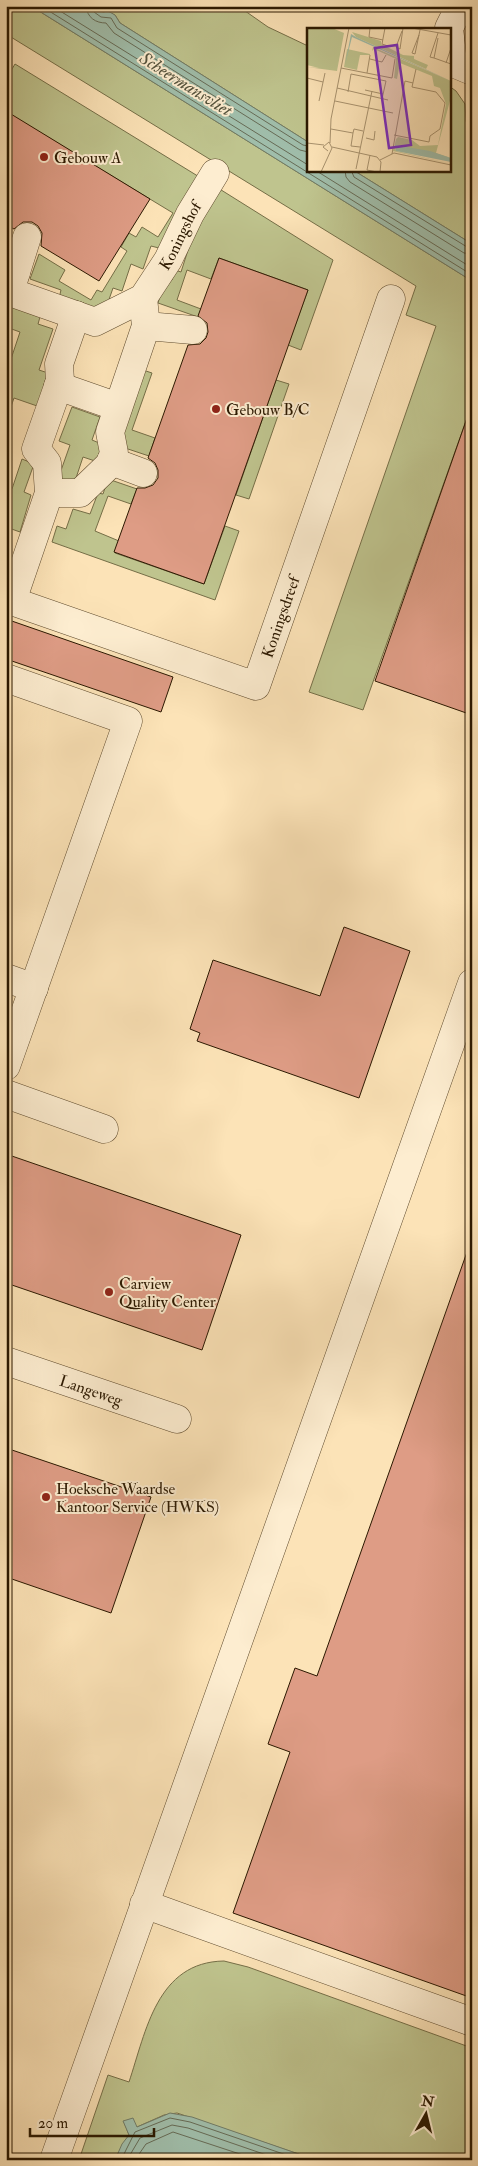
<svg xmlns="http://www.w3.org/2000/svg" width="478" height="2166" viewBox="0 0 478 2166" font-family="'IM FELL Double Pica',serif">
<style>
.green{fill:#bfc48e;stroke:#756e47}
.water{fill:#a0beab;stroke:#717c67}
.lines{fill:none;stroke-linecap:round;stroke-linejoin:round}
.shore{stroke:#666b56;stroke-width:1}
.building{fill:#de9c85;stroke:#2b1800}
.minor-casing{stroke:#5f4b2e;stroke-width:29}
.minor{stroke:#fdedd0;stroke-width:28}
.poi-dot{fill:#8f2418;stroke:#fdedd0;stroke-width:2}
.labels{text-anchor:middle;stroke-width:4;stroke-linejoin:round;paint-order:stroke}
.poi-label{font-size:16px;fill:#2b1800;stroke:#fdedd0;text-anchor:start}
.street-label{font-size:16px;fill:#2b1800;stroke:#fdedd0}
.water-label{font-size:18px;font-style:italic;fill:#54523c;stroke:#fdedd0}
.inset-road{fill:none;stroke:#a8926e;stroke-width:1}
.view{fill:#7b2cbf;fill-opacity:0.15;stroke:#7b2cbf;stroke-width:2.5}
.inset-edge{fill:none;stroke:#2b1800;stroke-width:2.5}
</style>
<rect width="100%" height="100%" fill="#fce3b7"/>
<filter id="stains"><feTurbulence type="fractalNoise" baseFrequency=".004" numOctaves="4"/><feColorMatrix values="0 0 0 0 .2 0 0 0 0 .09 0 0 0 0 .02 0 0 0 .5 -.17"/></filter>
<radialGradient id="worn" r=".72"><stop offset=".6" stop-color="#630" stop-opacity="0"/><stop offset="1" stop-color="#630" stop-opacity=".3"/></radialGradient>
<!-- green -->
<g class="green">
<path d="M6,6H31L472,281V404L363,710L309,692L436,326L406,315L416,286L6,34Z"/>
<path d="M94,6H238L268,27L308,46V142L120,23L115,15L103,12Z"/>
<path d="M15,64L201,178L163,249L151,246L143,269L131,264L122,291L113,288L105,311L58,302L61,290L30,279L39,254L65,270L59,281L91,300L97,290L102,292L127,251L121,247L129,233L136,237L142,227L158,237L173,213L8,113L6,115V79Z"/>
<path d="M449,86L456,91L465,104L466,121L472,142V244L353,170H449Z"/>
<path d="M218,188L333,260L301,350L288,345L308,290L219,258L211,279L187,270L177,300L201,309L198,317L158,303L165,279L172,280L175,270L181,272L197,222Z"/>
<path d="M6,305L40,317L38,324L53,329L39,370L51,374L40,407L14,398L6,421V374L20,332L6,327Z"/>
<path d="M140,369L152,373L132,430L155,438L149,456L119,446Z"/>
<path d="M276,380L289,384L249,499L236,495Z"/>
<path d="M72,407L100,417L92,440L104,445L98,462L83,457L74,484L58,479L70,445L59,441Z"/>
<path d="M22,459L34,464L24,492L31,495L20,532L6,527V487L12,489Z"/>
<path d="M108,479L137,489L131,504L108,496L95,531L119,541L115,553L204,584L225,526L239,531L215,600L52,542L57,526L66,529L73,509L90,514L98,493L103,494Z"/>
<path d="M224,1961L248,1967L472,2048V2160H316L177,2113L164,2115L137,2127L124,2122L129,2135L115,2160H79L108,2075L129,2082C146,2031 157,1962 224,1961Z"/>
</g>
<!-- water -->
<g class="water">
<path d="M31,6H94L103,12L108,11L115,15L120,23L308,142V170H353L472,244V281Z"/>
<path d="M170,2113L192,2117L316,2160H115L122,2144L129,2135L123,2121L133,2118L137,2127Z"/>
</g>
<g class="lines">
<!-- shore -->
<g class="shore">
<path d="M41,6L472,275"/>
<path d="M52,6L308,165"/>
<path d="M86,6C87,18 96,23 106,23L114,33L300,150L308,152"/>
<path d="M92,6L94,12L101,17L111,18L117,28L303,145L308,146"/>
<path d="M315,170L472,268"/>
<path d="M345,170L346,177L350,182L464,253L472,254"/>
<path d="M351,170L354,177L467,247L472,248"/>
<path d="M121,2160L135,2132L170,2118L190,2122L301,2160"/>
<path d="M127,2160L140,2138L172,2125L188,2128L281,2160"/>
<path d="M135,2160L146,2144L173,2132L258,2160"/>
</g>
</g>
<!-- building -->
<g class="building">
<path d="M6,111L150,199L99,281L41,246L42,233L38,226L32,222H23L14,229L6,225Z"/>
<path d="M219,258L308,290L204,584L114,552L137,488H145L153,485L158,478V470L155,463L148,458L188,345L200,344L206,338L208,332L207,323L198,316Z"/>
<path d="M467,418L472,419V715L375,681Z"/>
<path d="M6,619L173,677L161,712L6,659Z"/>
<path d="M344,927L410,951L359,1098L197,1041L200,1033L190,1029L213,960L320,996Z"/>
<path d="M6,1154L241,1235L202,1350L6,1283Z"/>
<path d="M467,1252L472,1253V1998L233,1913L290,1752L268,1744L295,1668L317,1676Z"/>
<path d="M6,1448L151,1497L111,1613L6,1577Z"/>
</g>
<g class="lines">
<!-- minor casing -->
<g class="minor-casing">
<g id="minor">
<path d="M460,6L449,28L453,63L472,71"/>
<path id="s1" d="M6,268L16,272L10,292L95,322L143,298L168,260L190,214L215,173"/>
<path d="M16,272L27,237"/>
<path d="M146,326L193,330"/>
<path d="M58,386L118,407"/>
<path d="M111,461L143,473"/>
<path d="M49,493H80L110,464L114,453L110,432L146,326L143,298"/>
<path id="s2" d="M6,599L256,686L391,299"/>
<path d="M12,601L49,493L47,463L36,449L60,381L59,364L76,315"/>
<path d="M6,678L128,721L6,1066"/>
<path d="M6,978L34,988"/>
<path d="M6,1094L104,1129"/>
<path id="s3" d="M6,1361L177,1419"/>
<path d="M144,1904L472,2022"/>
<path d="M54,2160L472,983"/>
</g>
</g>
<!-- minor -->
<use href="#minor" class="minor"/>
</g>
<!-- markers -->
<g class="poi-dot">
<circle cx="44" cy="157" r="5"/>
<circle cx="216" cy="409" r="5"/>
<circle cx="109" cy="1292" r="5"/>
<circle cx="46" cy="1497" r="5"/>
</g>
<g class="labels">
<!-- poi labels -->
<g class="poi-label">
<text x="54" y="163">Gebouw A</text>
<text x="226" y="415">Gebouw B/C</text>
<text x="119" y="1289">Carview<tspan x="119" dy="18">Quality Center</tspan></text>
<text x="56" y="1494">Hoeksche Waardse<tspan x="56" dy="18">Kantoor Service (HWKS)</tspan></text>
</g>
<!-- street labels -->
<g class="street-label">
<text dy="6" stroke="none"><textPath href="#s1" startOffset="248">Koningshof</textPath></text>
<text dy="6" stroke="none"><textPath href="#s2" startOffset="338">Koningsdreef</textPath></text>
<text dy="6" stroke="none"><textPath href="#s3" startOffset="90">Langeweg</textPath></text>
</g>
<!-- water labels -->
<g class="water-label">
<text transform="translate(186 84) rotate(32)" y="6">Scheermansvliet</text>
</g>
</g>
<!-- overview -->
<g transform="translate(307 28)">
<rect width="144" height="144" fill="#fce3b7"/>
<path d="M0,0H25L37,5L30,43L0,39L12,40L0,37ZM45,4L74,13V16L96,27L107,28V31L121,37L119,41L49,9ZM66,19L144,53V69L129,125L144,130L88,118L89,123L144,136L86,123L89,111L91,109L105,112L113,118L131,117L139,76L133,60L127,58L125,48L93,35L90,51L87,50L89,31L67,21L65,23ZM40,21L63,26V27H53L50,42L37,39Z" fill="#bfc48e"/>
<path d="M44,6L49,9L144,53L45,9L38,37ZM88,117L123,123L144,130V134L89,123Z" fill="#a0beab"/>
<path class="inset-road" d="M63,0L62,9L76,12M78,0L75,16L81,18M105,0L144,7M95,3L89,19L93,21L96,0M112,7L105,25L108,26L113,2M131,10L127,30L123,29L131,5M127,30L144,36M63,31L75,34L79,27M139,35L144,20M34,40L85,50L88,31M60,45L63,27M0,50L16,54M30,60L81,72M58,62L76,66M41,64L44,46L79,53L75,71M12,73L18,45M28,73L86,85M24,101L46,105L47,101L56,103M46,105L44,118L53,119M87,107L122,114L123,108L133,101L138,75L129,64L105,59L109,41M59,110L67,112L68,103M0,115L17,117M23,115L24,91L42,0M25,119L70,129L74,134L73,144M85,126L98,53L106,55M63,127L60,142L70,144M73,132L87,125L144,137M49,141L65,63M14,144L25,120L22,114L16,119L21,123"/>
<path class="view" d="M90,17L104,117L82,120L68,20Z"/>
<rect width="144" height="144" class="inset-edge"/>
</g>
<!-- margin -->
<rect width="478" height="2166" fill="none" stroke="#fce3b7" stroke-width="25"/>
<rect x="8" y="8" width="463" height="2151" fill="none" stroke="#2b1800" stroke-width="2.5"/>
<rect x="12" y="12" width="453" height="2141" fill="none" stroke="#2b1800"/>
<!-- north arrow -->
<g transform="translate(426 2114) rotate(8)" stroke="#fdedd0" stroke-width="4" paint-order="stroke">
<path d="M0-4L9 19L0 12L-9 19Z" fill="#2b1800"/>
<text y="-8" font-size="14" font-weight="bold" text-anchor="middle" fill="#2b1800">N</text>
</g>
<!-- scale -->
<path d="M30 2128v8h124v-8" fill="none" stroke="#2b1800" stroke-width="2.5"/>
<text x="38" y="2128" font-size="15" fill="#2b1800" stroke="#fdedd0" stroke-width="4" paint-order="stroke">20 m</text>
<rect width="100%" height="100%" filter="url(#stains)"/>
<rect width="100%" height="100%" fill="url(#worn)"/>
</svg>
